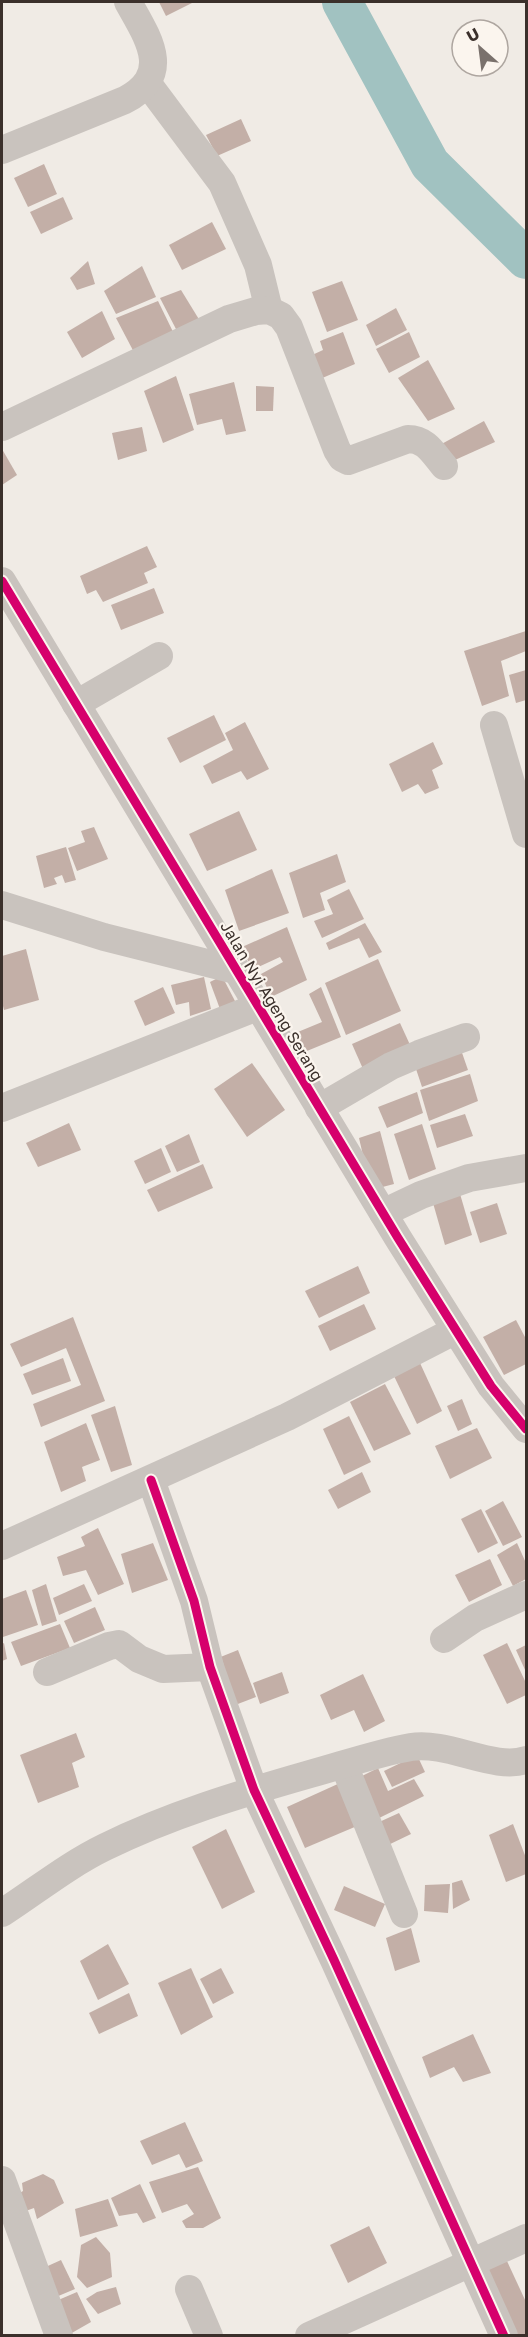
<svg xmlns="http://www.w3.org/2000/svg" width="528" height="2337" viewBox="0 0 528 2337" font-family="'Golos Text',sans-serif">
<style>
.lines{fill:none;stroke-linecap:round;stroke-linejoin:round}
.river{stroke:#a1c2c1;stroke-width:40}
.building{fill:#c3afa7}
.minor{stroke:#c9c3be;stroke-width:28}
.cycleway-casing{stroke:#fbf5ee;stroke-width:13}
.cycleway{stroke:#d6006c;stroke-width:9}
.labels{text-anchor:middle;stroke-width:4.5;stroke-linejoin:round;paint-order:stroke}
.street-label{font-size:16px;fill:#3b302b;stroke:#fbf5ee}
</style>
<rect width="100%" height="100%" fill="#f0ebe5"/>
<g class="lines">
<!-- river -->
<path class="river" d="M342,2L430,164L526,259"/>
</g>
<!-- building -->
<g class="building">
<path d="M159,2H194L166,16Z"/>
<path d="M241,119L251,141L217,156L206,135Z"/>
<path d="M44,164L57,194L28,207L14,178Z"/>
<path d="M63,197L73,219L41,234L30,212Z"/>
<path d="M212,222L226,249L182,270L169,245Z"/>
<path d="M88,261L95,284L77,290L70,278Z"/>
<path d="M142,266L156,297L116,314L104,291Z"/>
<path d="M342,281L358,320L327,332L312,292Z"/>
<path d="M181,290L200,321L177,331L160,298Z"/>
<path d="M158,301L177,340L137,358L116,318Z"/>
<path d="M396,308L407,330L376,346L366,325Z"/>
<path d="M102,311L115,339L82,358L67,332Z"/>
<path d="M343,332L355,364L320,379L310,356L323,350L320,341Z"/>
<path d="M409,332L420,357L389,373L376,349Z"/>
<path d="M428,360L455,409L428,421L398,378Z"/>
<path d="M176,376L194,430L163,443L144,391Z"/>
<path d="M234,382L246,431L226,435L222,419L197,425L189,394Z"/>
<path d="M256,386L274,387L273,411H256Z"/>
<path d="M484,421L495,442L446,464L436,447Z"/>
<path d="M142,427L147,451L118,460L112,433Z"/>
<path d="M2,449L17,475L2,485Z"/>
<path d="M147,546L157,567L144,573L148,583L103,602L96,590L87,594L80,576Z"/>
<path d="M154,588L164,613L121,630L111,605Z"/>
<path d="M526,631V651L501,661L509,696L482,706L464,651Z"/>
<path d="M526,670V700L516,703L509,675Z"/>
<path d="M214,715L226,740L180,763L167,738Z"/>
<path d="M245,722L269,769L247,780L241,771L212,784L203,766L233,750L225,733Z"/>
<path d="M433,742L443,764L432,770L439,788L425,794L418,784L402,792L389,764Z"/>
<path d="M239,811L257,850L207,871L189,834Z"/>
<path d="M94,827L108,859L77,871L68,848L85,842L81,831Z"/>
<path d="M66,847L76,880L65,883L62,875L54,878L57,884L44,888L36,856Z"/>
<path d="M337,854L346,882L320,893L325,910L303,918L289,873Z"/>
<path d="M272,869L289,913L239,931L225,890Z"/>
<path d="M349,889L364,919L322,938L314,921L333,914L327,900Z"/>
<path d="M365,923L382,952L369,958L359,938L329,950L326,943Z"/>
<path d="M287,927L307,980L271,997L261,974L283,962L280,957L252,970L242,947Z"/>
<path d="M26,949L39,1000L4,1010L2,1002V956Z"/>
<path d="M378,959L401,1011L346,1035L325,983Z"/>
<path d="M222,976L236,1003L220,1009L210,982Z"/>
<path d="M204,977L211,1009L190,1016L189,1002L176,1005L171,985Z"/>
<path d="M163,987L175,1013L145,1026L134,1001Z"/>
<path d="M321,987L341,1037L302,1053L293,1034L322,1022L309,994Z"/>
<path d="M400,1023L411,1047L363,1069L352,1044Z"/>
<path d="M460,1047L468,1070L422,1087L414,1063Z"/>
<path d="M252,1063L285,1110L247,1137L214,1089Z"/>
<path d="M470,1074L478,1101L429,1121L420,1090Z"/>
<path d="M417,1092L423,1113L387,1128L378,1107Z"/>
<path d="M465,1114L473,1136L437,1148L430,1125Z"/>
<path d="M69,1123L81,1150L38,1167L26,1143Z"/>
<path d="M422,1124L436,1169L409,1180L394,1134Z"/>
<path d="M380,1131L394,1184L371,1190L359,1138Z"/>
<path d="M189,1134L200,1162L177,1172L165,1146Z"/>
<path d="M161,1148L171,1172L145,1184L134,1161Z"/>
<path d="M203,1164L213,1188L158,1212L147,1190Z"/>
<path d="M458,1187L472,1235L445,1245L431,1196Z"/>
<path d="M497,1203L507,1234L480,1243L470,1212Z"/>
<path d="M358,1266L370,1293L319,1318L305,1291Z"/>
<path d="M364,1304L376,1329L330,1351L318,1326Z"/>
<path d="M73,1317L105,1401L41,1427L33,1404L81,1385L66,1348L21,1367L10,1344Z"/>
<path d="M516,1320L526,1339V1364L504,1375L483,1337Z"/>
<path d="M63,1358L71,1381L32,1395L23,1374Z"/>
<path d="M420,1363L442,1411L417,1424L394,1376Z"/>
<path d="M385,1384L411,1434L374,1451L350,1402Z"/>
<path d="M462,1399L472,1424L458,1431L447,1406Z"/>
<path d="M115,1406L132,1465L111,1472L91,1415Z"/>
<path d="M349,1416L371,1462L344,1475L323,1429Z"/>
<path d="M86,1423L100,1460L82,1467L86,1481L61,1492L44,1442Z"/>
<path d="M477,1428L492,1458L450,1479L435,1446Z"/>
<path d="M362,1472L371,1492L338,1509L328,1490Z"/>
<path d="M503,1501L522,1537L503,1546L485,1511Z"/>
<path d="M481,1509L498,1543L478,1553L461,1519Z"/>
<path d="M98,1528L124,1584L98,1595L86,1570L63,1576L57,1557L85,1546L81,1537Z"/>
<path d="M153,1543L168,1580L132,1593L121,1554Z"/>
<path d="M517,1543L526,1563V1579L513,1586L497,1555Z"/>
<path d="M490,1559L502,1585L469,1602L455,1575Z"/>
<path d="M46,1584L57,1621L42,1626L32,1590Z"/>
<path d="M84,1584L92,1601L59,1615L53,1598Z"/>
<path d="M26,1590L38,1625L3,1637L2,1599Z"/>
<path d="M95,1607L105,1630L74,1643L64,1621Z"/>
<path d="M60,1624L70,1648L21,1666L11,1642Z"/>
<path d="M4,1643L7,1659L2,1661V1644Z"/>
<path d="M507,1643L526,1683V1695L507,1704L483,1655Z"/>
<path d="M526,1645V1672L516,1650Z"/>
<path d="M238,1650L256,1697L230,1707L213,1660Z"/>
<path d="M282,1672L289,1693L260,1704L253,1683Z"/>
<path d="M363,1674L385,1721L364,1732L354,1710L331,1720L320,1695Z"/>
<path d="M76,1733L85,1757L72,1763L79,1787L38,1803L20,1755Z"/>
<path d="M417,1755L425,1772L392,1787L384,1771Z"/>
<path d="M378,1768L388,1791L414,1779L424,1796L375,1820L356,1779Z"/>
<path d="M340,1783L357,1826L305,1848L287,1807Z"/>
<path d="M399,1813L411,1834L384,1847L377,1823Z"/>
<path d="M513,1824L526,1858V1874L506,1882L489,1835Z"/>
<path d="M226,1829L255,1892L222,1909L192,1847Z"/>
<path d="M462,1880L470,1900L453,1909L452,1883Z"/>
<path d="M450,1884L448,1913L424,1911L425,1885Z"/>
<path d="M344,1886L385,1904L375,1927L334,1910Z"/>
<path d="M411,1928L420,1962L395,1971L386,1938Z"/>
<path d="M108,1944L129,1984L98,2000L80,1961Z"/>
<path d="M191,1968L213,2017L181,2035L158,1983Z"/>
<path d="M221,1968L234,1993L213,2004L200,1979Z"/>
<path d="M129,1993L138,2016L99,2034L89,2013Z"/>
<path d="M473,2034L491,2073L463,2082L454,2067L430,2078L422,2057Z"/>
<path d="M185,2122L203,2161L186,2168L179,2154L152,2165L140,2141Z"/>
<path d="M198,2167L221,2218L203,2228H186L182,2221L194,2214L187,2204L162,2213L149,2182Z"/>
<path d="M43,2174L54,2180L64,2203L37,2219L34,2208L20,2213L15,2196L23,2191L22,2183Z"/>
<path d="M140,2184L156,2218L143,2223L137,2213L119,2216L111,2198Z"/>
<path d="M108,2199L118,2226L80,2237L75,2209Z"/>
<path d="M369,2226L387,2263L348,2283L330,2245Z"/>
<path d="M96,2237L110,2253L112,2277L87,2288L77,2277L81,2245Z"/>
<path d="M506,2259L526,2302V2336H511L480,2271Z"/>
<path d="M61,2260L75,2289L56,2297L39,2270Z"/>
<path d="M116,2287L121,2304L98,2314L86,2299L97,2292Z"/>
<path d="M77,2292L91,2322L70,2334L56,2301Z"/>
</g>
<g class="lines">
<!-- minor -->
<g class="minor">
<path d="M148,84L222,183L258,265L269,310"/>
<path d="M2,150L125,100C174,74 148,38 128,2"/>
<path d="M2,427L229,319L256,311L269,310L281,316L289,327L337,450L342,458L348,461L408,439C426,439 433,453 444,466"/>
<path d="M2,581L398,1238L491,1386L526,1429"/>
<path d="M76,704L159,656"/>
<path d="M494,725L526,834"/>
<path d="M2,905L104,937L235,970"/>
<path d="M2,1108L257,1007"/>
<path d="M319,1108L391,1066L419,1054L466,1037"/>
<path d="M383,1213L421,1195L469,1178L526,1168"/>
<path d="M151,1480L194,1601L210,1667L254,1790L334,1960L504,2336"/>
<path d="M2,1546L287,1417L456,1330"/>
<path d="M444,1639L475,1618L526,1595"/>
<path d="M47,1672L109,1646L119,1644L139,1659L163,1669L210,1667"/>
<path d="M344,1765L404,1914"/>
<path d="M2,1913C36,1891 68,1865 105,1847C170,1815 240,1794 310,1774C343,1765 377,1753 411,1747C448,1741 494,1771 526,1760"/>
<path d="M2,2180L59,2336"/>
<path d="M189,2289L209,2336"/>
<path d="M309,2336L526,2238"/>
</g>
<!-- cycleway casing -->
<g class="cycleway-casing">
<g id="cycleway">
<path d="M2,581L398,1238L491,1386L526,1429"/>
<path d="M151,1480L194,1601L210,1667L254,1790L334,1960L504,2336"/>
</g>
</g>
<!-- cycleway -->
<use href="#cycleway" class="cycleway"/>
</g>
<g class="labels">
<!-- street labels -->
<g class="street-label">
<text transform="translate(272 1001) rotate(59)" y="6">Jalan Nyi Ageng Serang</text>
</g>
</g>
<!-- border -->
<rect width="528" height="2337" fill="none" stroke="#3b302b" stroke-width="6"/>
<!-- north arrow -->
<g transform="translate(480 48) rotate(332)"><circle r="28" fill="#fbf5ee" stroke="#aea6a0" stroke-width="1.5"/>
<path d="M0-4.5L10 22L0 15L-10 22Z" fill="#7a716c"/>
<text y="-9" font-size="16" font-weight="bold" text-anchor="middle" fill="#3b302b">U</text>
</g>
</svg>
